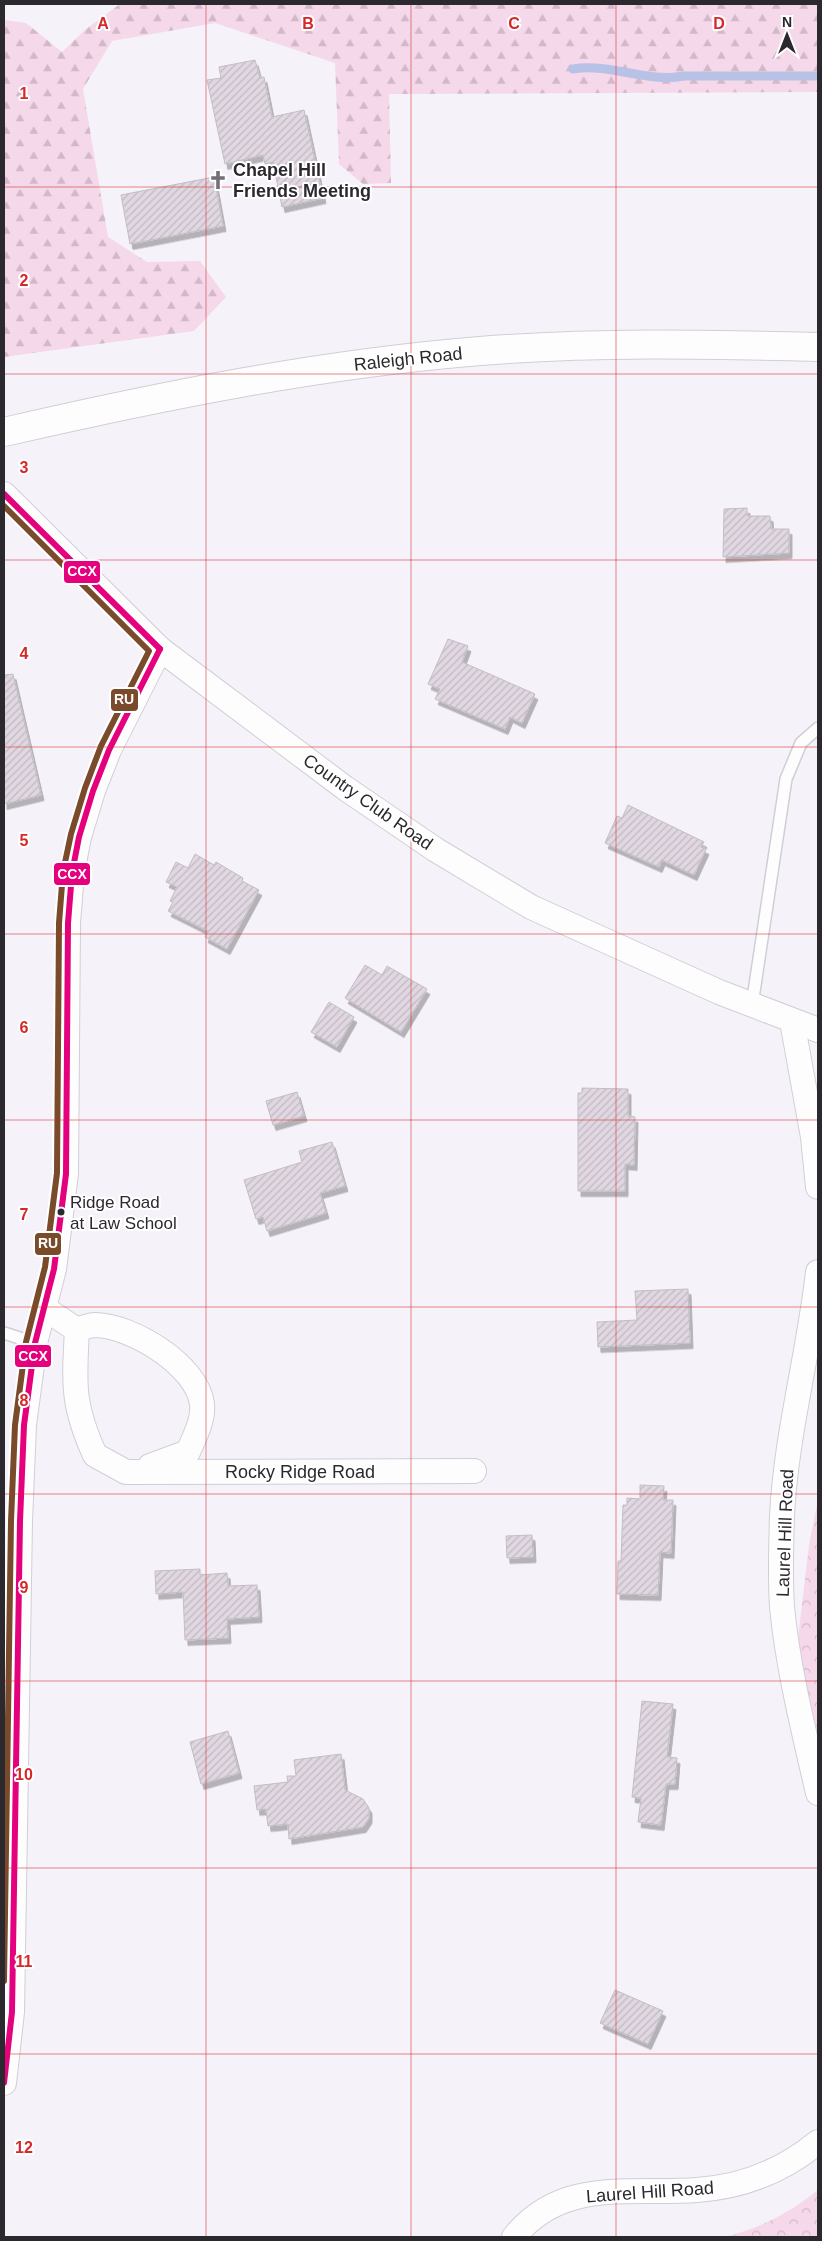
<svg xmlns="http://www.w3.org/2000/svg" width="822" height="2241" viewBox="0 0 822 2241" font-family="Arial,sans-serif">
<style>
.forest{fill:url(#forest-firs)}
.park{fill:url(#park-crowns)}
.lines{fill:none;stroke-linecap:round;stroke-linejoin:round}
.stream{stroke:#b8c1e6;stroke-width:9}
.building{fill:url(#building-hatch);stroke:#c1bec3;filter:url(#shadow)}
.service-casing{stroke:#d1ced5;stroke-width:14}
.minor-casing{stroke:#d1ced5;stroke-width:26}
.secondary-casing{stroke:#d1ced5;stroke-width:30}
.service{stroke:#fefdfe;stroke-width:11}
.minor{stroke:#fefdfe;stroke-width:24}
.secondary{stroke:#fefdfe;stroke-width:28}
.bus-1-casing{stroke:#fff;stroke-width:10}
.bus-2-casing{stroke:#fff;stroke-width:10}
.bus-1{stroke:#e5007d;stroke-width:6}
.bus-2{stroke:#7a4b2a;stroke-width:6}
.grid{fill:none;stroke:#d62828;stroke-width:1;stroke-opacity:0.55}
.bus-dot{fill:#2c292e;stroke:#fff;stroke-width:2}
.labels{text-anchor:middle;stroke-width:4;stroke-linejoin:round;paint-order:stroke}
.bus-label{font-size:17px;fill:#2c292e;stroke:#fff;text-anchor:start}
.poi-label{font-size:18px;font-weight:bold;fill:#2c292e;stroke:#fff;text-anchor:start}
.street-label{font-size:18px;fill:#2c292e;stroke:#fff}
.grid-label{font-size:16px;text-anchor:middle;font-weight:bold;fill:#d62828;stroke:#fff;stroke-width:4;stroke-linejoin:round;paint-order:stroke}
.line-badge{stroke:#fff;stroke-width:2}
.badge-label{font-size:14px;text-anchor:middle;font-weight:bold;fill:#fff}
</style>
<defs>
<pattern id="forest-firs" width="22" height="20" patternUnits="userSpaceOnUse" patternTransform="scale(1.25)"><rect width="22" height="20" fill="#f5d8ea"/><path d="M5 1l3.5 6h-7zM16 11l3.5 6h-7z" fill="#d2b9c9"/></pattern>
<pattern id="park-crowns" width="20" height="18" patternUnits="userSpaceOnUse" patternTransform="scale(1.25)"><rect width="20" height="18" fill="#f5d8ea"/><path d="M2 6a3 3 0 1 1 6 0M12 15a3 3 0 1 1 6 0" fill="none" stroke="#d2b9c9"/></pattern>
<pattern id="building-hatch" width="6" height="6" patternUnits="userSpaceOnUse" patternTransform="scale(1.25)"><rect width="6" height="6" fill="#e1d7e2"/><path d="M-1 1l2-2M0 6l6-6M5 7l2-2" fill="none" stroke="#c1b9c2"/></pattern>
<filter id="shadow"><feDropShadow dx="3" dy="5.5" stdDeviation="0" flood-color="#0004"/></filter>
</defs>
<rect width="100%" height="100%" fill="#f6f2fa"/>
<!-- forest -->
<path class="forest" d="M120,4H818V92L389,94L391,183L363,184L339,164L335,63L215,23L112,41L83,89L108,237L147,262L200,261L226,297L194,331L4,357V20L26,23L62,52L86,29Z"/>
<!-- park -->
<g class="park">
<path d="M818,1500V1775L795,1663L809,1545Z"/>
<path d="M818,2190V2237H724C761,2228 789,2213 818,2190Z"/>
</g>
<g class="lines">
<!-- stream -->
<path class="stream" d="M573,69C611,63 647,83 684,76H818"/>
</g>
<!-- building -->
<g class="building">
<path d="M255,60L260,78L264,77L272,117L304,110L323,198L282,207L273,162L265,164L263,155L225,164L207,80L221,78L219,67Z"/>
<path d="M214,177L223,226L130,244L121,195Z"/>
<path d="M747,508V516H770L771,529H789V553L723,557L724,509Z"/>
<path d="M448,639L468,646L462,662L535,694L522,723L510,717L505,729L435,699L440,689L428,684Z"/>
<path d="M13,674L41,795L4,804V675Z"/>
<path d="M628,805L704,842L701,847L706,849L694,875L662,860L659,867L605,843L617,816L622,818Z"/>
<path d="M195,854L214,865L216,862L243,878L242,881L259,890L227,949L205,937L208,931L168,911L173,902L170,901L177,887L166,882L176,862L188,868Z"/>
<path d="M365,965L382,975L387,966L427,989L401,1032L345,998Z"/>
<path d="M329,1002L354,1017L337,1047L311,1032Z"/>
<path d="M582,1088L628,1089V1116L635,1117L634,1165L625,1164V1191H578V1093H582Z"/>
<path d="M297,1092L304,1116L273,1125L266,1101Z"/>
<path d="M332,1142L345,1186L320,1193L326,1213L267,1231L263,1217L256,1219L244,1180L302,1162L299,1151Z"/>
<path d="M688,1289L690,1343L598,1347L597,1322L637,1320L635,1291Z"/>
<path d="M640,1485L664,1486L663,1500H673L671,1553L660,1552L658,1595L617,1594L618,1561H621L623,1505H627V1498L640,1499Z"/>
<path d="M532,1535L533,1557L507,1558L506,1536Z"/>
<path d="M200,1569V1575L227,1573L228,1586L257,1585L259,1617L227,1619L228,1638L185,1640L183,1592L156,1594L155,1571Z"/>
<path d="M642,1701L673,1704L667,1757L677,1758L675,1784H666L661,1825L638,1822L641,1798L632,1797Z"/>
<path d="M228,1731L239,1773L201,1784L190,1742Z"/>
<path d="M341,1754L345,1790L363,1799L369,1808V1818L363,1827L289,1839L288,1824L268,1826L266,1809L257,1810L254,1786L288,1782L287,1776H296L294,1760Z"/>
<path d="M615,1990L663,2011L648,2044L600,2023Z"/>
</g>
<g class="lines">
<!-- service casing -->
<g class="service-casing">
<g id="service">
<path d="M752,1005L786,779L801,743L818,728"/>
<path d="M4,1333L35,1343"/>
</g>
</g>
<!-- minor casing -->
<g class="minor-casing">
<g id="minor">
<path d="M4,494L160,649L345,788L436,850L531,907L719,992L818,1030"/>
<path d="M792,1021L813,1137L818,1187"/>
<path d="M818,1272C809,1353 786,1434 782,1516C781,1546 780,1577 782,1607C788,1669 804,1732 818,1793"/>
<path d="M44,1308L77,1330C74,1383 72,1405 95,1455L126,1472L474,1471"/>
<path d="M77,1330C82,1328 90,1325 96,1325C132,1326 197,1365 202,1404C204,1420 194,1438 188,1452L150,1466"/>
<path d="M4,2083L12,2012L20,1521L24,1425L35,1343L54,1269L66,1174L68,923L72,873L79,837L93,791L109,750L160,649"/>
<path d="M514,2237C562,2177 631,2195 697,2190C742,2187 784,2170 818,2142"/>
</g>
</g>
<!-- secondary casing -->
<g class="secondary-casing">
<path id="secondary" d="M4,432C161,396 319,364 480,351C592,342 706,344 818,347"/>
</g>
<!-- service -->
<use href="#service" class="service"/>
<!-- minor -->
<use href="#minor" class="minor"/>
<!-- secondary -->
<use href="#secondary" class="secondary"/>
<!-- bus-1 casing -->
<g class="bus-1-casing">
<g id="bus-1">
<path d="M4,494L160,649"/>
<path d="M4,2083L12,2012L20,1521L24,1425L35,1343L54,1269L66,1174L68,923L72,873L79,837L93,791L109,750L160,649"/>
</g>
</g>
<!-- bus-2 casing -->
<g class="bus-2-casing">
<path id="bus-2" d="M4,506L149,651L101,746L85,788L71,834L63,872L59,923L57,1173L45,1267L26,1342L15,1425L11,1521L4,1981"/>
</g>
<!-- bus-1 -->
<use href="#bus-1" class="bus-1"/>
<!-- bus-2 -->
<use href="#bus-2" class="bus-2"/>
</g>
<!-- grid -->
<path class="grid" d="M206,4V2237M411,4V2237M616,4V2237M4,187H818M4,374H818M4,560H818M4,747H818M4,934H818M4,1120H818M4,1307H818M4,1494H818M4,1681H818M4,1868H818M4,2054H818"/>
<!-- icons -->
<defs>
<g id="church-bare" transform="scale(1.5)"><path d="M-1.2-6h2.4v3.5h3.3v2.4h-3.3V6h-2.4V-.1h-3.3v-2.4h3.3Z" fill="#736f75" stroke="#fff" stroke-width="2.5" paint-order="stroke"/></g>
</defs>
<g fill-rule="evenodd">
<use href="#church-bare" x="218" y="180"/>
</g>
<!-- markers -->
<circle class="bus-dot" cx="61" cy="1212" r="4.5"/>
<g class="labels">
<!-- bus labels -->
<g class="bus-label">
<text x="70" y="1208">Ridge Road<tspan x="70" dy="21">at Law School</tspan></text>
</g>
<!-- poi labels -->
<g class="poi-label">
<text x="233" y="176">Chapel Hill<tspan x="233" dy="21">Friends Meeting</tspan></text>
</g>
<!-- street labels -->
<g class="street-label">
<text transform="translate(408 359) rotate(-6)" y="6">Raleigh Road</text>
<text transform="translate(368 802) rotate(35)" y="6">Country Club Road</text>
<text x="300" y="1478">Rocky Ridge Road</text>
<text transform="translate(785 1533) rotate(-88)" y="6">Laurel Hill Road</text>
<text transform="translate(650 2192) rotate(-4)" y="6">Laurel Hill Road</text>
</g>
</g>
<g class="grid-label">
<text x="103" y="29">A</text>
<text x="308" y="29">B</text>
<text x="514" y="29">C</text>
<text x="719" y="29">D</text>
<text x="24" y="99">1</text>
<text x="24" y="286">2</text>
<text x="24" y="473">3</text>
<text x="24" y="659">4</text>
<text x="24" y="846">5</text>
<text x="24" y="1033">6</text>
<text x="24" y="1220">7</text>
<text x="24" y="1406">8</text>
<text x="24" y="1593">9</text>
<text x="24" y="1780">10</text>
<text x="24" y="1967">11</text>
<text x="24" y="2153">12</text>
</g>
<g class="line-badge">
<rect x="63" y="560" width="38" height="24" rx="5" fill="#e5007d"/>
<rect x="110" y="688" width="29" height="24" rx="5" fill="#7a4b2a"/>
<rect x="53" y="862" width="38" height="24" rx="5" fill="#e5007d"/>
<rect x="34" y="1232" width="28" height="24" rx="5" fill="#7a4b2a"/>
<rect x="14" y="1344" width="38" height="24" rx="5" fill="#e5007d"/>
</g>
<g class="badge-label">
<text x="82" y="576">CCX</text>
<text x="124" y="704">RU</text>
<text x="72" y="879">CCX</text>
<text x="48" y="1248">RU</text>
<text x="33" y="1361">CCX</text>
</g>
<!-- border -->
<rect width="822" height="2241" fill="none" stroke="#2c292e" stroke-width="10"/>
<!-- north arrow -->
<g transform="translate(787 35)" stroke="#ffffff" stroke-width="4" paint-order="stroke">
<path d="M0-4L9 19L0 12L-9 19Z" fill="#2c292e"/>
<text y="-8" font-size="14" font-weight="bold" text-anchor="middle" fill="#2c292e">N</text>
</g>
</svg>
